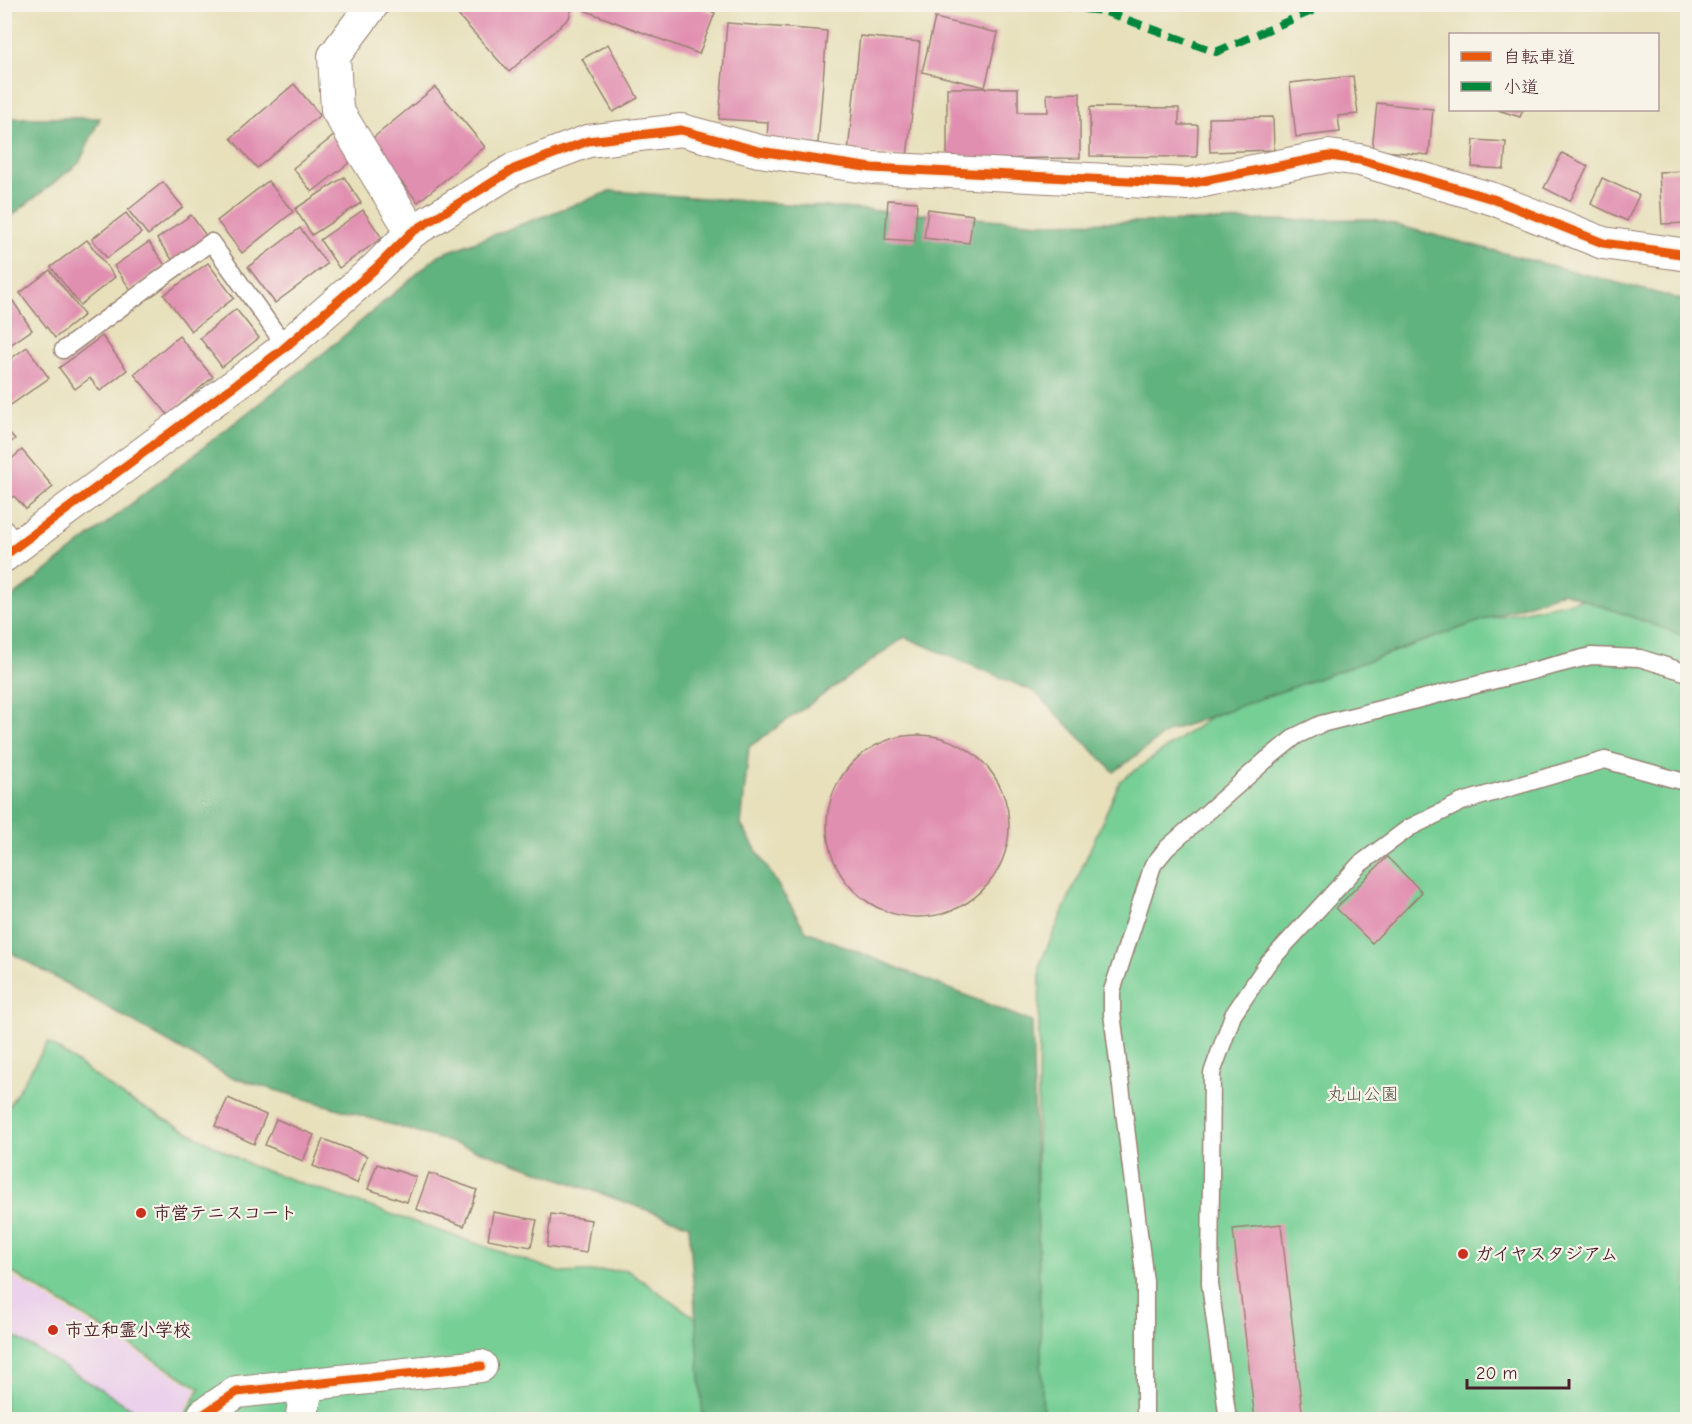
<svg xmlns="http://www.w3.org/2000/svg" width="1692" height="1424" viewBox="0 0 1692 1424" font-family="'Comic Neue','Klee One',sans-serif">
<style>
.built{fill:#ebd1eb}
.green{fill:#76cf95;stroke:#607760;stroke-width:1.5}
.forest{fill:#60b27e;stroke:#556854;stroke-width:1.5}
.building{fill:#e18fb0}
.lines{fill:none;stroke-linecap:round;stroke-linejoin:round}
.lane-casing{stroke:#988073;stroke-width:19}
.street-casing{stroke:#988073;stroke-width:34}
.lane{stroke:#fff;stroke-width:16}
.street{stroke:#fff;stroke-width:32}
.quiet{stroke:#00873e;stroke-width:8;stroke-dasharray:15 8;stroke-linecap:butt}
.cycleway-casing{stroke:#f7f3e8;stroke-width:13}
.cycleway{stroke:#e8590c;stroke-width:9}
.poi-dot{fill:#c8321e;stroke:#f7f3e8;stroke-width:2}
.labels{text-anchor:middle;stroke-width:4.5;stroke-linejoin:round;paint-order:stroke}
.park-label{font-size:18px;fill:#57544b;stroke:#f7f3e8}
.poi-label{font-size:18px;font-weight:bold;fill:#4a1f2b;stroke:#f7f3e8;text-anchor:start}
</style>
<rect width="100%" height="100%" fill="#f7f3e8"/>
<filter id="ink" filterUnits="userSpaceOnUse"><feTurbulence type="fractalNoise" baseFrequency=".0167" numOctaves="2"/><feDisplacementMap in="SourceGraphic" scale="12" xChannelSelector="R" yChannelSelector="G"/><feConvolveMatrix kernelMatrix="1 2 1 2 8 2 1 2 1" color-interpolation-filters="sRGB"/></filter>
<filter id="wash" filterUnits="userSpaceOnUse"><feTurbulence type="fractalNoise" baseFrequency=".008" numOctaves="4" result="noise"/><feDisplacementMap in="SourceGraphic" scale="24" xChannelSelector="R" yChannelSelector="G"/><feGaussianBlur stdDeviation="1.35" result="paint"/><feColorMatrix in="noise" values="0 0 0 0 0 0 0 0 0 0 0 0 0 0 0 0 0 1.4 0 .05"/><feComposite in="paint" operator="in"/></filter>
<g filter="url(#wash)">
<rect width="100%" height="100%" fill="#e7e0bb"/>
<!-- built -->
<path class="built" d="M4,1272L197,1389L181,1419H5Z"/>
<!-- green -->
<g class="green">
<path d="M1610,594L1687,630V1419L1033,1420L1040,964L1120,781L1295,657Z"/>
<path d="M48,1042L126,1098L252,1166L562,1273L627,1270L711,1329L715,1419H184L200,1388L5,1268V1112Z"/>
<path d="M4,1330L136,1411L132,1419H5Z"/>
</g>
<!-- forest -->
<g class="forest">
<path d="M4,118H100L79,163L5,221Z"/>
<path d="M611,191L1041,223L1373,219L1687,301V637L1563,592L1169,731L1114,772L1035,692L905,637L749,747L741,825L806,931L1032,1022L1043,1419H703L689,1225L490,1154L228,1076L5,949V603L326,351L439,255Z"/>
</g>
<g id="blocks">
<!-- building -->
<g class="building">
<path d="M448,4H573L569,18L509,72Z"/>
<path d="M583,4H692L715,13L699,54L581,9Z"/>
<path d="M935,18L998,33L985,87L922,72Z"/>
<path d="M727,23L827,31L818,143L767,139L768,122L719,119Z"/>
<path d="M860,36L920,42L907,157L848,152Z"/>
<path d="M608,44L638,98L613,112L582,59Z"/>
<path d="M1353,76L1358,114L1338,116L1340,132L1296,137L1290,83Z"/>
<path d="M294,84L320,115L257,168L231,138Z"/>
<path d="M435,87L485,147L418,202L368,142Z"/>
<path d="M947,88H1018V112H1048L1047,94L1080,93V158L947,159Z"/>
<path d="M1377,103L1433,109L1429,155L1372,150Z"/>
<path d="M1090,107L1179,108V125H1198L1197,157L1090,156Z"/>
<path d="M1498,110H1523L1520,117Z"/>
<path d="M1273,117L1274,150L1210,152L1209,118Z"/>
<path d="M335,135L354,159L312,192L293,168Z"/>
<path d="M1474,140L1506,142L1504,169L1472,167Z"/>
<path d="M1562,153L1588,166L1570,201L1544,188Z"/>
<path d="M1688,171V223L1662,224L1659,172Z"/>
<path d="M344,177L361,203L312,235L295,209Z"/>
<path d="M1602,178L1639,195L1627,221L1591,204Z"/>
<path d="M268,181L293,212L242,253L217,221Z"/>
<path d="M163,182L183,207L148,235L128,210Z"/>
<path d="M888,200L917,202L915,241L885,239Z"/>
<path d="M928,209L973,215L969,243L924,238Z"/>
<path d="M363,210L382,238L339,268L320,240Z"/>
<path d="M126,213L141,233L107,258L92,239Z"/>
<path d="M191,215L207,237L174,262L157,239Z"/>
<path d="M300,228L327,264L275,303L248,267Z"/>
<path d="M87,240L115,277L80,305L51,267Z"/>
<path d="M149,242L165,265L131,290L114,266Z"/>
<path d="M208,263L234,298L191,331L164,295Z"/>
<path d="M50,270L84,315L55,338L20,293Z"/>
<path d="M13,301L32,330L4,349V306Z"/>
<path d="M236,309L259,338L222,367L200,338Z"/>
<path d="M102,336L127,370L100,391L90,378L75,389L59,368Z"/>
<path d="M179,336L213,377L168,415L134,374Z"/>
<path d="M27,347L49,378L5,409V363Z"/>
<path d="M4,427L15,439L4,448Z"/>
<path d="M22,450L53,487L26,509L14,496L4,504V465Z"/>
<circle cx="918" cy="826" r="91"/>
<path d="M1387,857L1422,892L1372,943L1336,908Z"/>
<path d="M228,1098L266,1115L254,1144L215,1126Z"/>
<path d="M276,1119L314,1135L303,1161L265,1145Z"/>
<path d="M323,1139L367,1156L357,1183L313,1166Z"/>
<path d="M377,1164L416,1177L407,1202L368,1189Z"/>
<path d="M429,1173L477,1190L464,1226L416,1209Z"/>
<path d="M493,1212L537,1220L531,1247L488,1239Z"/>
<path d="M551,1214L591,1220L586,1253L547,1247Z"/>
<path d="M1281,1224L1303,1420H1255L1233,1229Z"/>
</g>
</g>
</g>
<g filter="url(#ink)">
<use href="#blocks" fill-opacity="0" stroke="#988073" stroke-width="1.5"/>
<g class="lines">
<!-- lane casing -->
<g class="lane-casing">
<g id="lane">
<path d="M63,350L211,242L286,347"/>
<path d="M4,528L19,545"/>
<path d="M1145,1420V1282L1112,1013V991L1153,865L1167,848L1265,761L1296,736L1321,724L1591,656L1640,658L1688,673"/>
<path d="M1228,1420L1210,1284L1212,1073L1233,1015L1268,963L1360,864L1409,828L1462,802L1605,760L1688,783"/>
</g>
</g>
<!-- street casing -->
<g class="street-casing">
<g id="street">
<path d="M373,4L334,56L337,110L412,232"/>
<path d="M4,556L282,350L376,268L412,232L514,169L588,141L681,130L759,151L872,168L1188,184L1329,156L1360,160L1493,199L1603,243L1688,255"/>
<path d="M202,1420L204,1414L237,1392L481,1366"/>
<path d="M301,1420L307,1387"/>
</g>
</g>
<!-- lane -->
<use href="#lane" class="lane"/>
<!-- street -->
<use href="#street" class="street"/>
<!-- quiet -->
<path class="quiet" d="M1038,4L1103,11L1216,52L1328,4"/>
<!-- cycleway casing -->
<g class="cycleway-casing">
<g id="cycleway">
<path d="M4,556L282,350L376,268L412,232L514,169L588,141L681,130L759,151L872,168L1188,184L1329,156L1360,160L1493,199L1603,243L1688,255"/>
<path d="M202,1420L204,1414L237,1392L481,1366"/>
</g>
</g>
<!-- cycleway -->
<use href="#cycleway" class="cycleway"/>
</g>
</g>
<!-- markers -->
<g class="poi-dot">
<circle cx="141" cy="1213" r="6"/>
<circle cx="1463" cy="1254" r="6"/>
<circle cx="53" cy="1330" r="6"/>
</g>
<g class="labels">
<!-- park labels -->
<g class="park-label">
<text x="1363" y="1100">丸山公園</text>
</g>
<!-- poi labels -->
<g class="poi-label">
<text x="153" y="1219">市営テニスコート</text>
<text x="1475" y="1260">ガイヤスタジアム</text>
<text x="65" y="1336">市立和霊小学校</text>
</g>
</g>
<!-- margin -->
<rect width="1692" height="1424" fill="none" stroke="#f7f3e8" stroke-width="24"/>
<!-- legend -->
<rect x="1449" y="33" width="210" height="78" fill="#f7f3e8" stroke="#b29e9c" stroke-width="1.5"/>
<rect x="1461" y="52" width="30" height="9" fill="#e8590c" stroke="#b29e9c" stroke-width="1.5"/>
<text x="1503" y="63" font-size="18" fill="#4a1f2b">自転車道</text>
<rect x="1461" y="82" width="30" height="9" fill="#00873e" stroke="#b29e9c" stroke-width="1.5"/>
<text x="1503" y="93" font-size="18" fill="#4a1f2b">小道</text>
<!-- scale -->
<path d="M1467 1379v9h102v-9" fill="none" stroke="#4a1f2b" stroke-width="3"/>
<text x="1476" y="1379" font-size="18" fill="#4a1f2b" stroke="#f7f3e8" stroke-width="4.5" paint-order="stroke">20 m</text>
</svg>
